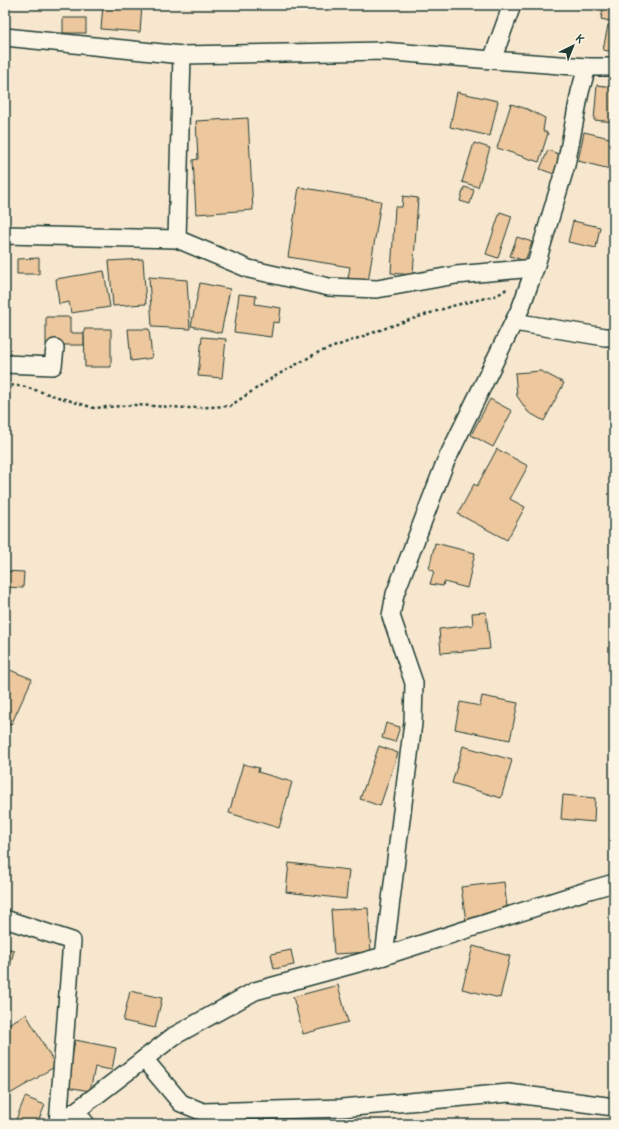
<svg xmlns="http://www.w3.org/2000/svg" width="619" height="1129" viewBox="0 0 619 1129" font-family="Pangolin,sans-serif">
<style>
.building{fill:#edc79d;stroke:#1f3d34}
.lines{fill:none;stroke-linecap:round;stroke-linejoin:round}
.street-casing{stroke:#1f3d34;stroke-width:20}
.path{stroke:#1f3d34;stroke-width:2.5;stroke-dasharray:3 3;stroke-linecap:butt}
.street{stroke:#fcf5e5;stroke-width:17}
</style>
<rect width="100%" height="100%" fill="#f8e7cf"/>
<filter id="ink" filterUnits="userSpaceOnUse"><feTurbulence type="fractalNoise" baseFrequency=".025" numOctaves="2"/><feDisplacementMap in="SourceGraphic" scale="8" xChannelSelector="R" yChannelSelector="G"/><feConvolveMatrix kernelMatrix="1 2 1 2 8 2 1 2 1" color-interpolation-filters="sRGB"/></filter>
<g filter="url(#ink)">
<!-- building -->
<g class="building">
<path d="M103,5H142L140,32L101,29Z"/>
<path d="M604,5H614V22L601,19Z"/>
<rect x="63" y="18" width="23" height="15"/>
<path d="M608,25L614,26V52L603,50Z"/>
<path d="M597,85L614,87V122L594,120Z"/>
<path d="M457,92L498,101L490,136L450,127Z"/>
<path d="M511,104L527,109L545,118L543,131L548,133L539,162L497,148Z"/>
<path d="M248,118L253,210L196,214L193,160L198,159L196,121Z"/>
<path d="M584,132L614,139V170L578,161Z"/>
<path d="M474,143L490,148L478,187L462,182Z"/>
<path d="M548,150L561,155L554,174L540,169Z"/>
<path d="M299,187L381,201L368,282L348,278L350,267L288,257Z"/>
<path d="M464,187L474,190L470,204L460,201Z"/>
<path d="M403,196L418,198L413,275L391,273L395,207H402Z"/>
<path d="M500,212L512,216L498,258L486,254Z"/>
<path d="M573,221L600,227L596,248L568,242Z"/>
<path d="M517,237L532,242L525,261L510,256Z"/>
<path d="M39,258V274H17V259Z"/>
<path d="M143,259L146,304L113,306L109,261Z"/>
<path d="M104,271L110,307L71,313L69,302L59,304L56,279Z"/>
<path d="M149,277L187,280L190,329L152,327Z"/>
<path d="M200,283L230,289L221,333L191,326Z"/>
<path d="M239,294L256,296L255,304L281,308L279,323L273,322L271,337L234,332Z"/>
<path d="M46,317H70V333H84V345H46Z"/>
<path d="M84,329H111V367H85Z"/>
<path d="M128,329H149L152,358L131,361Z"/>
<path d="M202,337L226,339L222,378L198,376Z"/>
<path d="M541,371L564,383L544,421L528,412L517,396L515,373Z"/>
<path d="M490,399L512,411L493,447L471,435Z"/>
<path d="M497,449L528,466L510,499L525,507L507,540L458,514L474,484L477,486Z"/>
<path d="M435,543L475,553L467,588L444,582L443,586L430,584L434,571L429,569Z"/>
<path d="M5,571L24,572L23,588L5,587Z"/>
<path d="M486,612L490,649L441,653L439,629L473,625L472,613Z"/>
<path d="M10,670L32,679L11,725L5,723V683Z"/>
<path d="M482,696L518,703L510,740L455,729L460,702L480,706Z"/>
<path d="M386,723L400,727L395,742L382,738Z"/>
<path d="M379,746L398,753L380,806L360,799Z"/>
<path d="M463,746L512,760L501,798L452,783Z"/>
<path d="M243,764L259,768L258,772L292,782L279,828L229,813Z"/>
<path d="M563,795L595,798L594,822L561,819Z"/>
<path d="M289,863L349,870L346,899L286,892Z"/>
<path d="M504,882L508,915L466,921L461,887Z"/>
<path d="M368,908L371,952L334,954L331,910Z"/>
<path d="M610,920H614V943Z"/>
<path d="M473,946L510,956L500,998L462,989Z"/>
<path d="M5,948L14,950L5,988Z"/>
<path d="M291,950L294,965L274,969L271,954Z"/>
<path d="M338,985L348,1022L303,1034L293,997Z"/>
<path d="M130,991L162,998L155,1028L123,1021Z"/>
<path d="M26,1014L56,1066L39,1076V1077L8,1095L5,1090V1066L8,1064L5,1059V1026Z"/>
<path d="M75,1040L116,1048L112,1070L95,1067L90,1091L67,1087Z"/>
<path d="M25,1097L45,1105L37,1124H21L15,1122Z"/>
</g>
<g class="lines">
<!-- street casing -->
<g class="street-casing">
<g id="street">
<path d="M5,37L182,55L382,51L492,60L587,67H614"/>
<path d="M492,60L512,5"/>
<path d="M5,235L177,239L249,269L329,287L377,289L456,275L535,268"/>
<path d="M177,239L182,55"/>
<path d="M514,322L605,337H614"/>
<path d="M5,364L53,366L55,348"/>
<path d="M5,919L72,941L58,1124"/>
<path d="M384,956L413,723L414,683L391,616L395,594L445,463L521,307L535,268L566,165L580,92L587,67"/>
<path d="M144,1059L181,1103L203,1112L342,1108L509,1093L614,1107"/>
<path d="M76,1111L86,1124"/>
<path d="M62,1124L76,1111L174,1036L255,991L384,956L586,891L614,883"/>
</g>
</g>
<!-- path -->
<path class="path" d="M5,385L22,386L94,408L135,405L188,408L230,406L272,378L317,353L394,325L452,306L498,295L508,288"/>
<!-- street -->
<use href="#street" class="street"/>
</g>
</g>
<!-- margin -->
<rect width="619" height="1129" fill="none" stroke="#fcf5e5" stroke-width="20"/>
<rect x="10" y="10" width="599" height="1109" fill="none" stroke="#1f3d34" stroke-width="1.5" filter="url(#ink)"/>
<!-- north arrow -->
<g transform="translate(573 46) rotate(43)" stroke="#fcf5e5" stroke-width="3" paint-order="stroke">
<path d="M0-3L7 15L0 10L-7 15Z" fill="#1f3d34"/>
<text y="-6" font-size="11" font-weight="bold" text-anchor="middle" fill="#1f3d34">K</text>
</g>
</svg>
